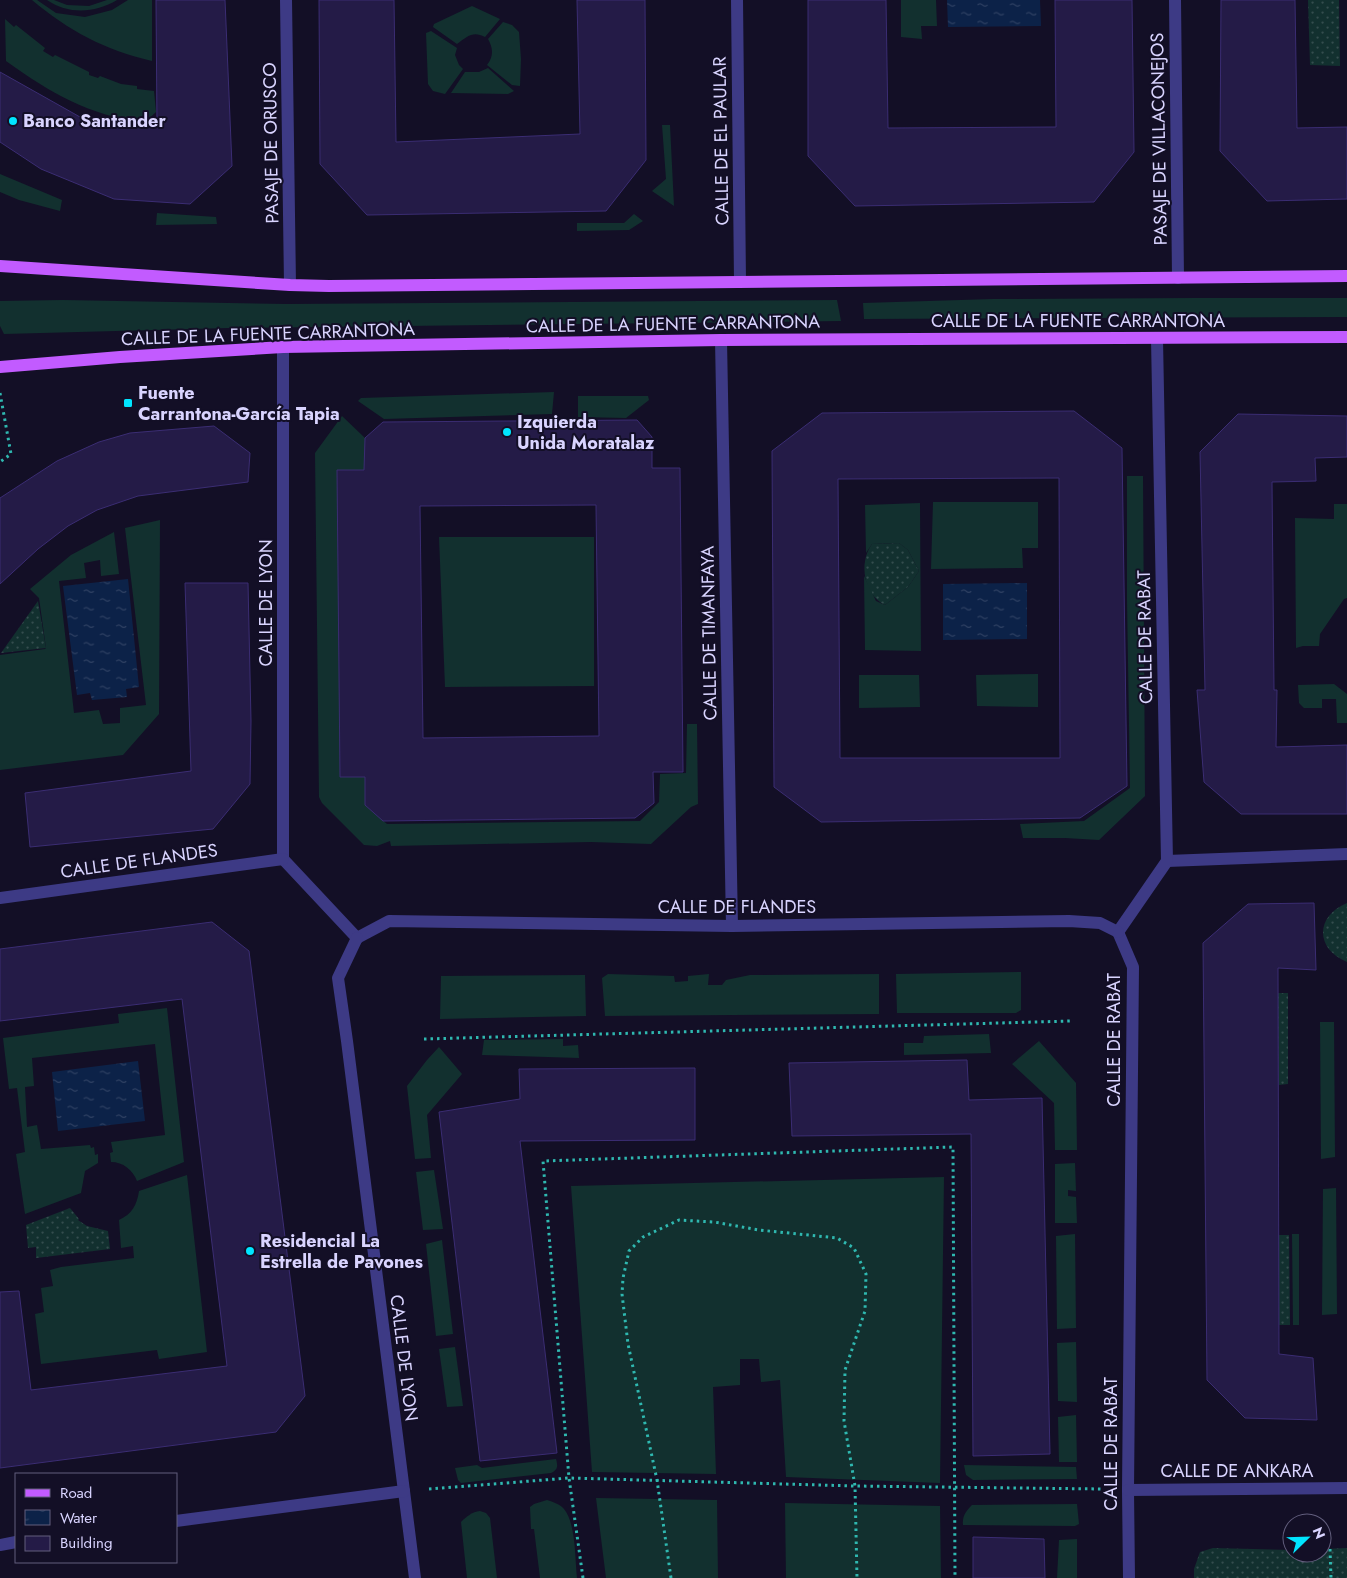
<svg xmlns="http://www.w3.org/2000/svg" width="1347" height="1578" viewBox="0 0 1347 1578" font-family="Jost,sans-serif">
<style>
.grass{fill:url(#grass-dots)}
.garden{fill:#12302f}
.water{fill:url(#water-ripples)}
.building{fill:#241b47;stroke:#3b2d73;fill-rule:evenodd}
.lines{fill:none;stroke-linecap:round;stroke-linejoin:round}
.path{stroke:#2fb8b0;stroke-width:3;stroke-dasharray:2.5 4;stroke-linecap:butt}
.street{stroke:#3d3a85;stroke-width:12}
.primary{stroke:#c25bff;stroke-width:12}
.poi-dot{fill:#00e5ff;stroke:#130f26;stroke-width:2}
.labels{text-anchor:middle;stroke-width:4;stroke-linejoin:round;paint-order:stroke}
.poi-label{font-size:18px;font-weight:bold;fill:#d9d4ff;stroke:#130f26;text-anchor:start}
.street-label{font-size:18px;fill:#d9d4ff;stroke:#130f26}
</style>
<defs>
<pattern id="grass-dots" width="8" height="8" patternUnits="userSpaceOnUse" patternTransform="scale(1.25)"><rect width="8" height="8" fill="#12302f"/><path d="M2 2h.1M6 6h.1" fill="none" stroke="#344d4e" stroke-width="1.8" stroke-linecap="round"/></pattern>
<pattern id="water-ripples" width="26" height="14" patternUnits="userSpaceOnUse" patternTransform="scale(1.25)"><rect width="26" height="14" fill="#0c2248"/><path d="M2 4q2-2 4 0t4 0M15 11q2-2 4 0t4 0" fill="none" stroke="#2f4163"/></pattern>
</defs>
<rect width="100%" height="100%" fill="#130f26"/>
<!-- grass -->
<g class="grass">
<path d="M1308,0H1339L1340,66L1310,65Z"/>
<path d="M899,543L908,550L919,571L908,587L885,605C864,595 858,563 872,544Z"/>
<path d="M38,601L46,648L1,653Z"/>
<path d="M1347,903V962C1315,949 1315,916 1347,903Z"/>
<path d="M1278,993H1288V1084L1279,1085Z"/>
<path d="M70,1208L79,1219L78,1220L87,1226L108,1231L110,1249L36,1258V1247L28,1248L26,1225Z"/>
<path d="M1279,1235H1289L1290,1325H1279Z"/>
<path d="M1213,1548L1292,1550V1553H1322V1549L1347,1548V1578H1194V1569L1200,1552Z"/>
</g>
<!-- garden -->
<g class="garden">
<path d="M32,0H37L56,13L85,17L112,10L128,0H152V61C105,50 69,31 32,0Z"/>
<path d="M47,0H54L67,5L89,6L107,0H117C95,13 69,15 47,0Z"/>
<path d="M901,0H936L937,26H921L922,39L901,37Z"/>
<path d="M472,6L500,19L485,37C473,31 468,36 457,44L433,27L434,24Z"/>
<path d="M5,19L14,27L16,25L45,48L43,51L53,57L55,55L89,72V75L98,78L100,76L121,84L137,86V89L154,91L156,112L144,123C87,114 52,94 6,61Z"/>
<path d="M503,22L512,25L519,32L521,59L520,86L512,85L487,65C494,56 493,48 488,39Z"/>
<path d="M431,31L457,48L455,55L459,65L463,69L445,94L433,91L428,84L426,33Z"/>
<path d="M488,68L514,91L508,94L451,93L465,72H479Z"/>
<path d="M662,125H670L674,206L652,191L666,179Z"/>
<path d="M0,174L62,200L60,211L19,200L0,192Z"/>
<path d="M157,213L216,217L217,224L156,225Z"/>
<path d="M634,214L643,221L629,230L577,231V223H624Z"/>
<path d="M1193,298H1347V317L864,319L863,303L993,299Z"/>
<path d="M63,300L287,304L837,300L841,321L228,328L4,334L0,326V301Z"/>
<path d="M554,392L552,414L384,419L358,401L361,398Z"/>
<path d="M578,396H648L649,400L626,418L578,417Z"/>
<path d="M342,416L365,438V805L387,824L640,821L659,802L660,774L686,773L687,724H697L698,804L691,807L651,844L591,842L391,846L390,841L377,846L364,845L322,803L319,797L315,453Z"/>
<path d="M1127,476H1143L1145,796L1099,840L1065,838H1023L1020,824L1084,821L1130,788L1127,600Z"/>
<path d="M933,502H1038V548H1022L1023,568L931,569Z"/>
<path d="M920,503L921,651L865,650L864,576L876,601L885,605L908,587L919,571L908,550L899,543L872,544L866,553L865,505Z"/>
<path d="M1334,504H1347V598L1344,599L1320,634L1319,646H1303L1296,648L1295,518L1334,519Z"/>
<path d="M160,520L159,714L123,755L0,770V655L45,649L46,648L39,598L30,589L71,555L114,532L119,574L101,576L100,560L84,563L86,578L59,581L74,713L99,710L103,724L120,723V708L146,705L125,528Z"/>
<path d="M439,537H594V686L445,687Z"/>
<path d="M1038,674V707L977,706L976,675Z"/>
<path d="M859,675H919L920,707L859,708Z"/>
<path d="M1334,684L1347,694V723H1337L1336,699H1322V708H1304L1299,703L1298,685Z"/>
<path d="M1021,972V1010L1016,1013H897L896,974Z"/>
<path d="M608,974L674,976L675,982L688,981V976L709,974L708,985H722L726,980L750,975L879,974V1014L605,1016L602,978Z"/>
<path d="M585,975L586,1016L440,1019L441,976Z"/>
<path d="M167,1008L184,1162L137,1181C133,1170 123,1162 111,1162L110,1153L113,1152L111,1142L165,1135L155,1044L32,1058L34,1086L25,1087L27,1127L37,1125L41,1149L90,1145L91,1148L94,1147L95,1155L98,1154V1163L85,1171L81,1193L25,1214L16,1154L25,1152L17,1088L9,1089L3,1038L119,1023L118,1014Z"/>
<path d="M1320,1022H1334L1335,1157L1321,1159Z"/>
<path d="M989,1034L991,1053L904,1055V1043H923L924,1036Z"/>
<path d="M563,1039V1046L578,1045L579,1058L482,1055L484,1040Z"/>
<path d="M1039,1041L1076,1083L1077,1150H1055L1054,1103L1012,1064Z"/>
<path d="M439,1047L462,1074L427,1115L431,1158L415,1159L407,1086L427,1060Z"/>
<path d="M1075,1163L1076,1191L1068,1190V1196L1076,1197L1077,1223H1055V1164Z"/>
<path d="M434,1170L443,1229L423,1230L416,1172Z"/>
<path d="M187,1175L207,1352L159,1359L157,1350L41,1364L35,1314L44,1312L41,1288L53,1286L50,1270L61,1267L134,1258L133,1246L121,1248L119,1220C132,1214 137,1205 139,1191Z"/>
<path d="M944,1177L940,1483L786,1477L780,1380L761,1382L759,1359H740V1385L713,1387L716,1474L592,1472L571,1186Z"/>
<path d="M1336,1188L1337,1314L1322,1315L1323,1189Z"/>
<path d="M1075,1234L1076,1328L1057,1329L1056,1236Z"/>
<path d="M1292,1234H1299V1325H1293Z"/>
<path d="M442,1240L453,1334L436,1336L426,1244Z"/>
<path d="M1076,1342L1077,1402L1058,1401L1057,1343Z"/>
<path d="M455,1347L463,1406L447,1407L439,1349Z"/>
<path d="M1076,1415L1077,1462H1059L1058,1417Z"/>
<path d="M556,1459C558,1466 558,1470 551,1473L461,1483L458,1480L455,1468L477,1465L482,1468Z"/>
<path d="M964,1465L1076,1467L1077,1479L973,1480L966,1475Z"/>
<path d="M596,1498L717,1500L718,1578H606Z"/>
<path d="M547,1500C553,1502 560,1504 564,1509C576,1523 575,1560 577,1578H540L534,1529H531L530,1507L534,1504Z"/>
<path d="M785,1503L940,1506L941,1578H786Z"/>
<path d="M1077,1504L1079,1524L1075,1526L963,1525C962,1516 966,1511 972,1505Z"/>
<path d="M480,1511L486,1513L490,1518L497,1578H467L461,1522C467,1516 472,1512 480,1511Z"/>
<path d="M1077,1539V1578H1057L1059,1540Z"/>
</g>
<!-- water -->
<g class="water">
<path d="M947,0H1040L1041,26L948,27Z"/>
<path d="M128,579L139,687L126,689L127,697L92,700L90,693L77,695L63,586Z"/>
<path d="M1027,583V639L943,640V584Z"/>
<path d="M138,1061L145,1121L58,1131L52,1072Z"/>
</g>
<!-- building -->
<g class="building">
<path d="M156,0H225L232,166L190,204L114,199L41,169L0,142V72L80,117L157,127Z"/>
<path d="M319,0H394L396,142L580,134L577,0H645L646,160L606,211L367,215L320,164Z"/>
<path d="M808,0H886L888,128L1056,127L1055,0H1132L1134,152L1094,202L855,206L808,156Z"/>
<path d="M1221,0H1295L1297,128L1347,127V199L1267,201L1220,151Z"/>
<path d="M1074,411L1122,448L1127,786L1080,818L821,822L774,787L772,451L822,413ZM1059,478L1060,758H840L838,479Z"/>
<path d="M1238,414L1347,416V457L1315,458L1316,481L1272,482L1274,690H1277L1276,747L1347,745V814H1241L1204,782L1197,690H1205L1200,452Z"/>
<path d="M637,420L652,437V468H680L683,772H653L654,803L635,818L383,821L365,805V777H340L337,470H364L365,438L383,422ZM596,505L599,736L423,738L420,506Z"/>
<path d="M214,426L250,453L248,482L138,496L97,510L68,526L38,549L0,584V498L57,461L99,442L130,433Z"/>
<path d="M185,583H248L251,721L250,784L213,829L30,847L25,793L191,771Z"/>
<path d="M1314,903L1316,970L1278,968L1279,1354L1313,1358L1317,1420L1245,1418L1207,1380L1203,943L1248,904Z"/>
<path d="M212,922L249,951L305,1396L276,1432L0,1468V1292L19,1291L31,1390L227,1366L182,999L0,1021V949Z"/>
<path d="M967,1060L969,1100L1042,1098L1050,1454L973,1456L971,1134L792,1136L789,1063Z"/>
<path d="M695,1068V1140L520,1141L557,1453L480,1461L439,1112L520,1099L519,1069Z"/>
<path d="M973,1537L1044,1539L1045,1578H973Z"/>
</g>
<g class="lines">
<!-- path -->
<g class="path">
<path d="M0,393L11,454L0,462"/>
<path d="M424,1039L1071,1021"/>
<path d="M429,1489L569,1478L855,1486L1102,1489"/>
<path d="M1330,1549L1331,1578"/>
<path d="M583,1578L569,1478L543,1161L953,1147L955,1578"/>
<path d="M671,1578L657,1480L628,1344L622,1294L623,1278L629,1251L643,1237L679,1220L714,1222L759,1230L837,1238L854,1248L866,1274L865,1311L845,1370L844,1421L855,1486L857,1578"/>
</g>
<!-- street -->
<g class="street">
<path d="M286,0L290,285"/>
<path d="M737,0L740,282"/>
<path d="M1175,0L1178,278"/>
<path d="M721,340L732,926"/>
<path d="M283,347V859"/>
<path d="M283,859L357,938"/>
<path d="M1167,861L1347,854"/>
<path d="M0,898L283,859"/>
<path d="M1118,932L1133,967L1128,1490L1129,1578"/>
<path d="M1118,932L1167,861L1157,339"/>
<path d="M357,938L389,921L732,926L1069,921L1100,923L1118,932"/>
<path d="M357,938L338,978L347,1041L415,1578"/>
<path d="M1128,1490L1347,1488"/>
<path d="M176,1521L404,1491"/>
<path d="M0,1545L16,1542"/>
</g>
<!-- primary -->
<g class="primary">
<path d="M0,266L290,285L329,286L1347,276"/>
<path d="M0,367L120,357L283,347L721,340L1347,337"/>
</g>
</g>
<!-- markers -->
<g class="poi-dot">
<circle cx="13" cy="121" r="5"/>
<rect x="123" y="398" width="10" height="10" rx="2.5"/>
<circle cx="507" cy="432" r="5"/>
<circle cx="250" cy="1251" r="5"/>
</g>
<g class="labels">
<!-- poi labels -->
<g class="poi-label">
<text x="23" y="127">Banco Santander</text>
<text x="138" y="399">Fuente<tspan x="138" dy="21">Carrantona-García Tapia</tspan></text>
<text x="517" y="428">Izquierda<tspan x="517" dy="21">Unida Moratalaz</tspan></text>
<text x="260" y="1247">Residencial La<tspan x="260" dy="21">Estrella de Pavones</tspan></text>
</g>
<!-- street labels -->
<g class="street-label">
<text transform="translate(1159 139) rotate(-91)" y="6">PASAJE DE VILLACONEJOS</text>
<text transform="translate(721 141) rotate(-91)" y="6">CALLE DE EL PAULAR</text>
<text transform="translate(271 143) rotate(-91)" y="6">PASAJE DE ORUSCO</text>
<text x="1078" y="327">CALLE DE LA FUENTE CARRANTONA</text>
<text transform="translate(673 324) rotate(-1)" y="6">CALLE DE LA FUENTE CARRANTONA</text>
<text transform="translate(268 334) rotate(-2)" y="6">CALLE DE LA FUENTE CARRANTONA</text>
<text transform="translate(266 603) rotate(-90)" y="6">CALLE DE LYON</text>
<text transform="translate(709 633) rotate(-91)" y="6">CALLE DE TIMANFAYA</text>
<text transform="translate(1145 637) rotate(-91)" y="6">CALLE DE RABAT</text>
<text transform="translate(139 861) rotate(-8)" y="6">CALLE DE FLANDES</text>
<text x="737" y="913">CALLE DE FLANDES</text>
<text transform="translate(1114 1040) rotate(-90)" y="6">CALLE DE RABAT</text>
<text transform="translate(404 1358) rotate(83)" y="6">CALLE DE LYON</text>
<text transform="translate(1111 1444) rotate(-90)" y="6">CALLE DE RABAT</text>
<text x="1237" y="1477">CALLE DE ANKARA</text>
</g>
</g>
<!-- legend -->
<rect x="15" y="1473" width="162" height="90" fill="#130f26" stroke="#625e7d"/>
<rect x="25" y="1489" width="25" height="8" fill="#c25bff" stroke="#625e7d"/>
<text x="60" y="1498" font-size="15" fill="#d9d4ff">Road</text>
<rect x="25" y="1510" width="25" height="15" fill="url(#water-ripples)" stroke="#625e7d"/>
<text x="60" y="1523" font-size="15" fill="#d9d4ff">Water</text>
<rect x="25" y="1536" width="25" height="15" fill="#241b47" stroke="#625e7d"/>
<text x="60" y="1548" font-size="15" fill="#d9d4ff">Building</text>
<!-- north arrow -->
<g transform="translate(1307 1538) rotate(67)"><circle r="24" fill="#130f26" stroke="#625e7d"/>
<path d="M0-4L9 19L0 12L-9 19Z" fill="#00e5ff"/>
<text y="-8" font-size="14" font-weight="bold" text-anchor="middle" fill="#d9d4ff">N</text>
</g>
</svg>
